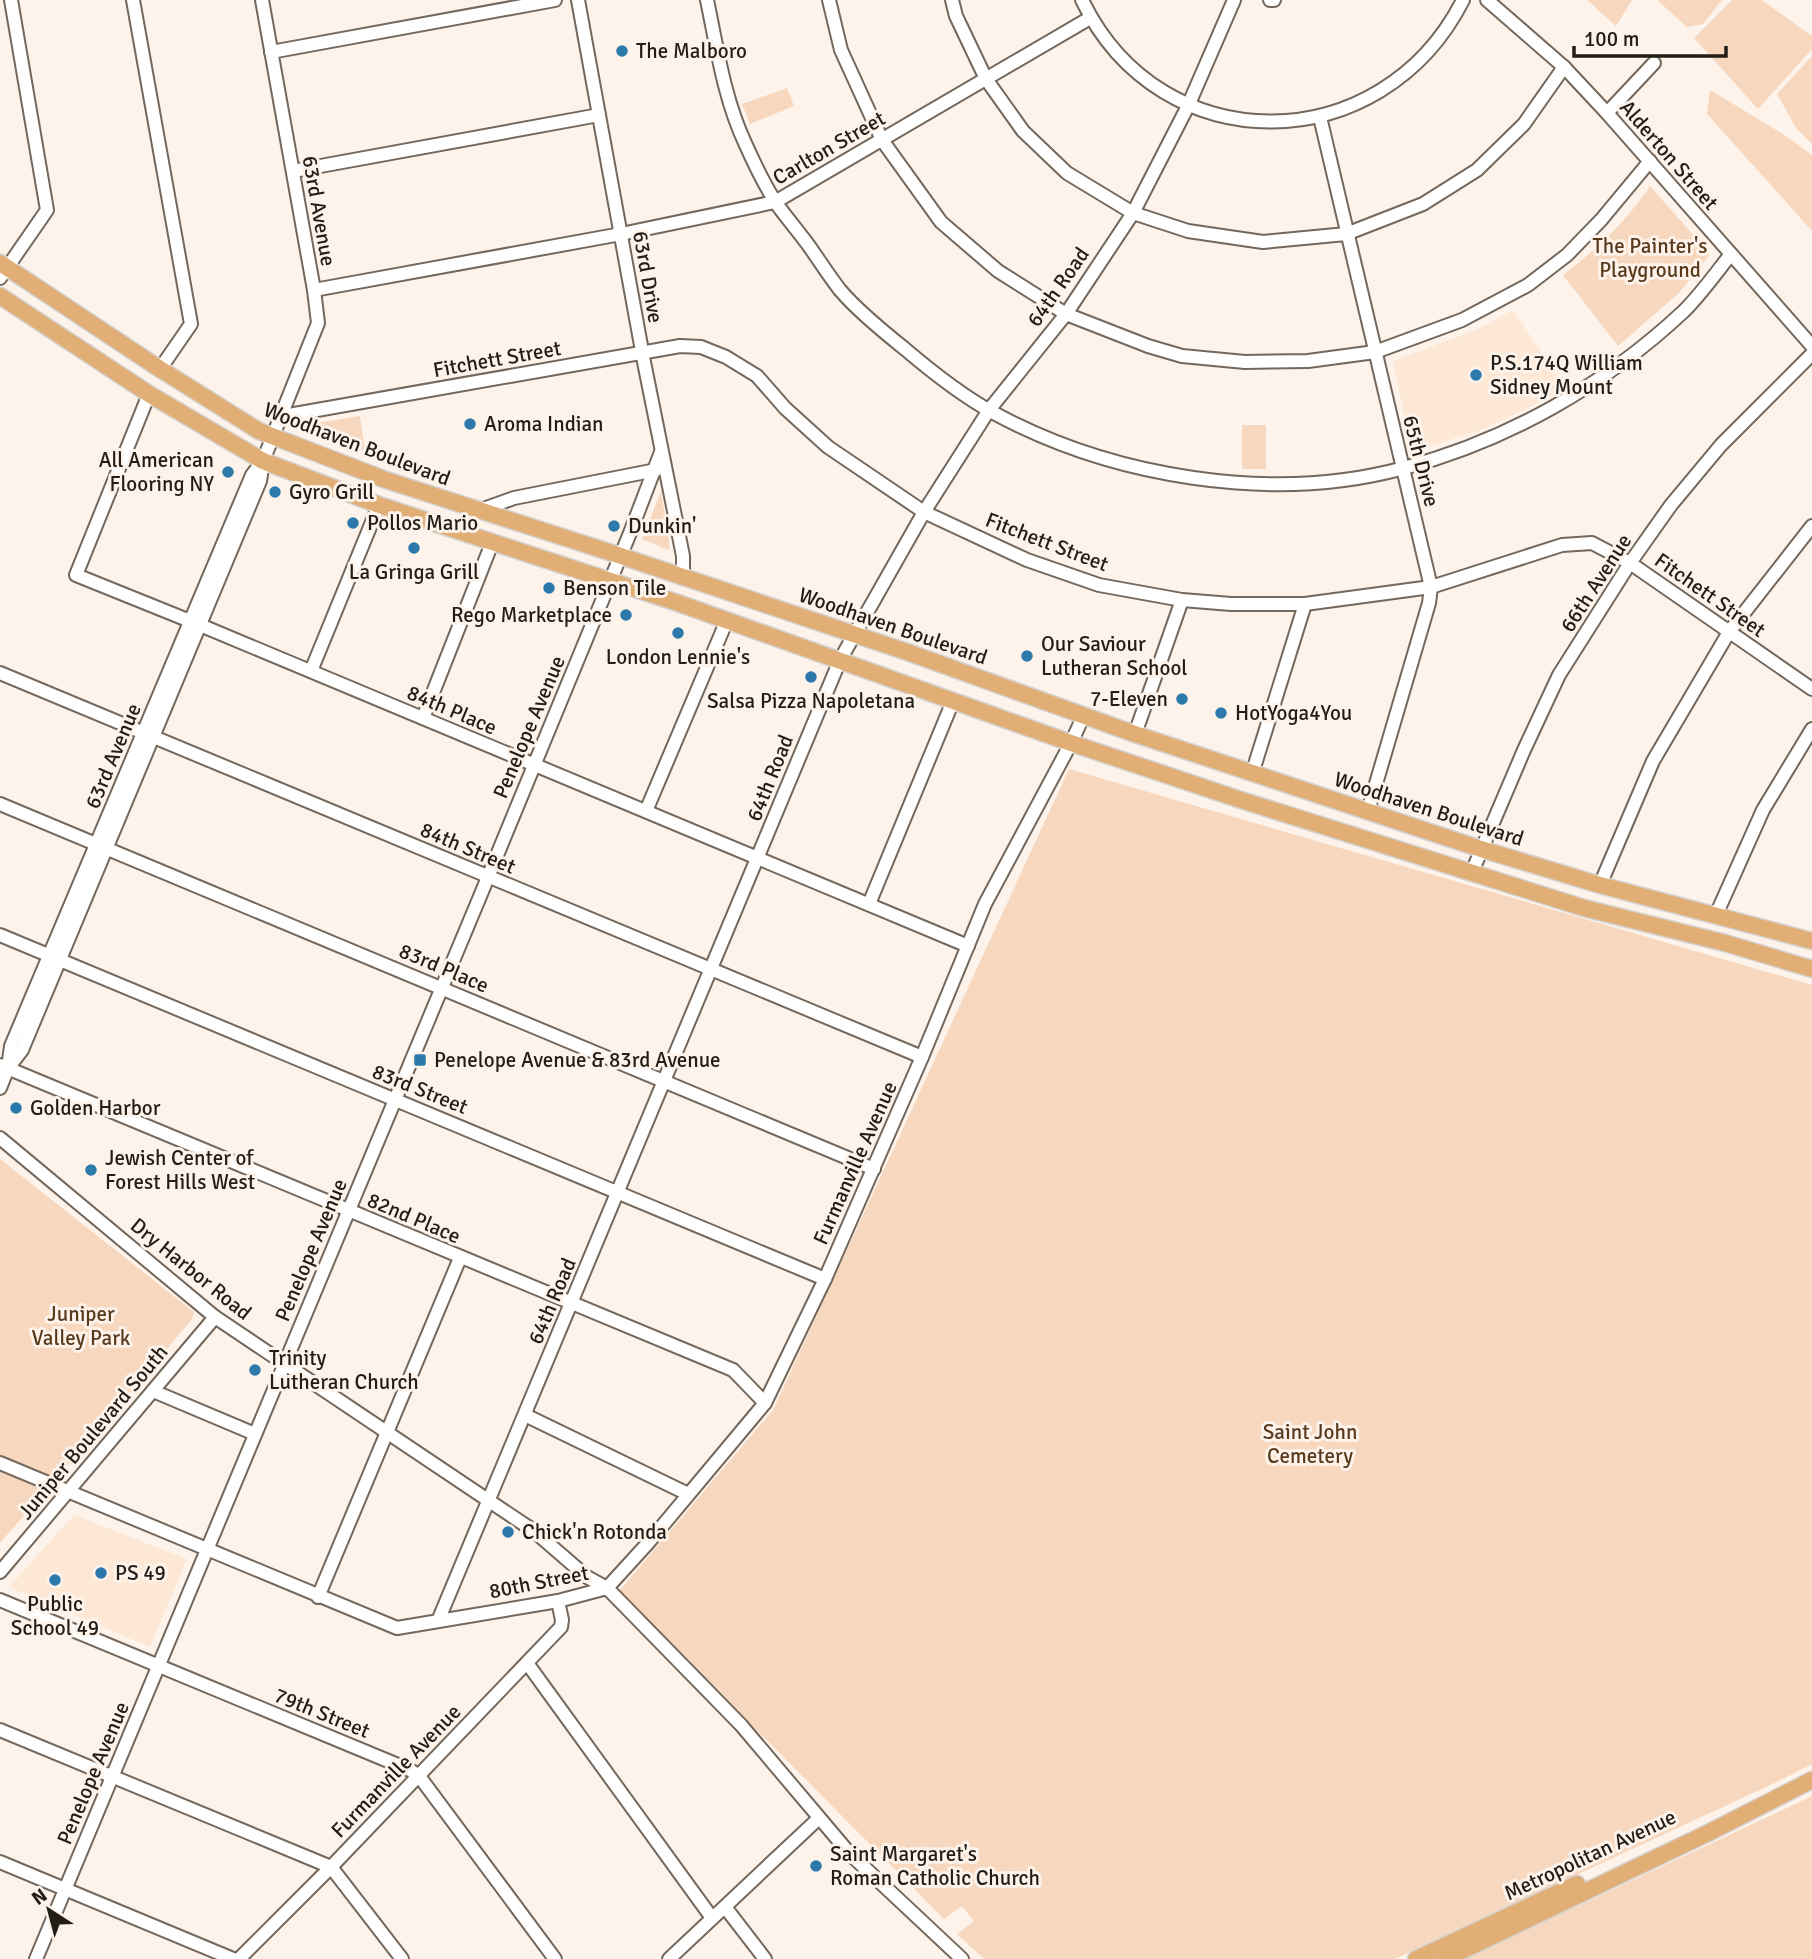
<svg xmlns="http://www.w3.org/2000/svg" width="1812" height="1959" viewBox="0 0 1812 1959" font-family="Signika,sans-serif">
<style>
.built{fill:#fde7d5}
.green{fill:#f7d8bf}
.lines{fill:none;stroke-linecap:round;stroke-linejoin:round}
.minor-casing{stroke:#74675b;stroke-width:16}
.major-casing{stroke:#d3d2d1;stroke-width:19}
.minor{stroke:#fff;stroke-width:12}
.major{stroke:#e1af76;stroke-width:16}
.poi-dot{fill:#2d79ac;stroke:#fdf3eb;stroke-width:2.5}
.labels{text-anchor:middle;stroke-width:6;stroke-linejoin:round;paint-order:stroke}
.poi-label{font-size:21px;fill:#231d18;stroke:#fdf3eb;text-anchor:start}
.street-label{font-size:21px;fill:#231d18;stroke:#fdf3eb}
.park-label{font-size:21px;fill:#593a1d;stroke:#fdf3eb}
</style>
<rect width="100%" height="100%" fill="#fdf3eb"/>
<!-- built -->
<g class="built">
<path d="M1513,310L1565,388L1526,409L1478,431L1412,452L1393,361L1476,330Z"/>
<path d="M74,1515L187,1559L150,1647L9,1587Z"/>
</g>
<!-- green -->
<g class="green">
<path d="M1587,0H1632L1616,26Z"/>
<path d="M1657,0H1722L1703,24L1687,27Z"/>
<path d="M1732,0H1762L1812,36V49L1758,109L1694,38Z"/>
<path d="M1812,56V144L1796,128L1777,94Z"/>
<path d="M787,88L794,106L750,124L742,104Z"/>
<path d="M1710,90L1786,136L1812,155V231L1707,114Z"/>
<path d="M1650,186L1710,254L1679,293L1618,346L1563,275C1596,250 1626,222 1650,186Z"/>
<path d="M360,416L365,451L313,432L316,423Z"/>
<rect x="1242" y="425" width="24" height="44"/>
<path d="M661,491L670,548L668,550L642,539Z"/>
<path d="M1069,769L1812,985V1764L1779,1781L1395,1959H984L957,1934L974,1921L962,1906L944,1919L619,1591L773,1410Z"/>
<path d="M0,1159L194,1312L192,1319L104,1424L0,1543Z"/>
<path d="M1812,1796V1959H1465Z"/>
</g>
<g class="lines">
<!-- minor casing -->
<g class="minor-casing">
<g id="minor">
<path d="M133,0L191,324L160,369"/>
<path d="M578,0L644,362L683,556V578"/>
<path d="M707,0C717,48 724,98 745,143C753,161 766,187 776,203C786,217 798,231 809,246C819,260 829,276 840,290C856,309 885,333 905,349C932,372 961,395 992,412C1111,477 1272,504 1404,468C1509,440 1605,385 1684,311C1701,294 1716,273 1731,254"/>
<path d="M829,0L841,50L882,140L941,222L998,271L1066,314L1148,346L1182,356L1245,362L1308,361L1375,352L1462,320L1528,285L1567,255L1601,220L1650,161"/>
<path d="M952,0L956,16L986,79L1023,131L1067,173L1133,213L1188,231L1263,242L1346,234L1423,204L1477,170L1524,124L1564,67"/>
<path d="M1082,0C1161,164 1382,160 1463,0"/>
<path d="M1270,0H1274"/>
<path d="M1487,0L1564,67L1607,113L1812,346"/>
<path d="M271,52L555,0"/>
<path d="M1607,113L1654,63"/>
<path d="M1320,117L1431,587L1429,603L1368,811"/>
<path d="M293,171L599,115"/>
<path d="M0,278L47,210L11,0"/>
<path d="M314,290L621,234L775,202L1090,18"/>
<path d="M149,394L76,575L200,625L968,946"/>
<path d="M283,416L680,346L701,347L726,357L757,376L785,408L828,447L924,512L1027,560L1099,585L1182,600L1231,604H1305L1431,587L1562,545L1592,543L1630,563L1812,689"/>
<path d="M478,511L514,498L656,470"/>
<path d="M311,671L379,505"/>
<path d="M0,673L922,1057"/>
<path d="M423,718L492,543"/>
<path d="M1135,734L1182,600"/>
<path d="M1252,774L1305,604"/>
<path d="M0,804L874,1169"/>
<path d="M646,811L727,620"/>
<path d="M1472,872L1524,750L1559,675L1630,563L1671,505L1721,445L1812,354"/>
<path d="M1600,885L1653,761L1729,632L1812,526"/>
<path d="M869,904L953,701"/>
<path d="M1716,915L1763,810L1812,729"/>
<path d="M0,935L825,1279"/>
<path d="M0,1065L733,1370L765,1403"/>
<path d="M8,1068L11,1046L252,475L261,463"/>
<path d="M0,1088L8,1068L22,1050L242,524L260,481L263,461L318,323L314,290L262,0"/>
<path d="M0,1138L215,1317L534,1531L587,1577L607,1588L741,1725L850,1854L962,1959"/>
<path d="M153,1391L255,1434"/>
<path d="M525,1415L688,1494"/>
<path d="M0,1463L397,1628L558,1601L607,1588L648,1543L765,1403L825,1279L922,1057L985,904L1071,743L1083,717"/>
<path d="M0,1572L215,1317"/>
<path d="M318,1597L460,1258"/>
<path d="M0,1600L410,1770L419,1776L555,1959"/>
<path d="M438,1621L840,660L924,512L989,410L1066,314L1133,213L1188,106L1234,0"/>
<path d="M527,1663L712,1918"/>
<path d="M0,1730L331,1867L402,1959"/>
<path d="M0,1862L233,1959"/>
<path d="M725,1907L765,1959"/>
<path d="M36,1959L481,894L630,533L661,452"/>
<path d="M239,1959L331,1867L561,1627L562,1620L558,1601"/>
<path d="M669,1959L819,1818"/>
</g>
</g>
<!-- major casing -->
<g class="major-casing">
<g id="major">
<path d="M0,263L160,369L259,431L386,480L609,552L910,653L1135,734L1481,849L1600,885L1812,941"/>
<path d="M0,296L149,394L263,461L379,505L678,603L1071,743L1244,801L1584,908L1725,943L1812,969"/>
<path d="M1416,1959L1577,1884"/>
<path d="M1445,1959L1708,1833L1812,1780"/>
</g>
</g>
<!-- minor -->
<use href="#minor" class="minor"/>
<!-- major -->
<use href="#major" class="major"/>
</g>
<!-- markers -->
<g class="poi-dot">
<circle cx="622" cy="51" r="7"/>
<circle cx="1476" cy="375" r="7"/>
<circle cx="470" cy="424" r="7"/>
<circle cx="228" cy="472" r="7"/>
<circle cx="275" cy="492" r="7"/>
<circle cx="353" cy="523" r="7"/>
<circle cx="614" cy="526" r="7"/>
<circle cx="414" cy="548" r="7"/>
<circle cx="549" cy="588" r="7"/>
<circle cx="626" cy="615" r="7"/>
<circle cx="678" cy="633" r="7"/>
<circle cx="1027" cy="656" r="7"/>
<circle cx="811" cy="677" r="7"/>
<circle cx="1182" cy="699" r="7"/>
<circle cx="1221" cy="713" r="7"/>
<rect x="413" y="1053" width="14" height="14" rx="3.5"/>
<circle cx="16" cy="1108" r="7"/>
<circle cx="91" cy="1170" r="7"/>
<circle cx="255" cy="1370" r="7"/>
<circle cx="508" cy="1532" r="7"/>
<circle cx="101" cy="1573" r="7"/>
<circle cx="55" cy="1580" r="7"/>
<circle cx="816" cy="1866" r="7"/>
</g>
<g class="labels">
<!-- poi labels -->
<g class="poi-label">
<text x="636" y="58">The Malboro</text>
<text x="1490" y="370">P.S.174Q William<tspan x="1490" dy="24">Sidney Mount</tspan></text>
<text x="484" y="431">Aroma Indian</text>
<text x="214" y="467" text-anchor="end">All American<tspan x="214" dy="24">Flooring NY</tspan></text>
<text x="289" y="499">Gyro Grill</text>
<text x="367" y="530">Pollos Mario</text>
<text x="628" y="533">Dunkin'</text>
<text x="414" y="579" text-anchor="middle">La Gringa Grill</text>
<text x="563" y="595">Benson Tile</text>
<text x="612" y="622" text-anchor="end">Rego Marketplace</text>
<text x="1041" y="651">Our Saviour<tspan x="1041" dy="24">Lutheran School</tspan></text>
<text x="678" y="664" text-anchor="middle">London Lennie's</text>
<text x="1168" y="706" text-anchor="end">7-Eleven</text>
<text x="811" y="708" text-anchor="middle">Salsa Pizza Napoletana</text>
<text x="1235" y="720">HotYoga4You</text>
<text x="434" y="1067">Penelope Avenue &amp; 83rd Avenue</text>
<text x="30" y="1115">Golden Harbor</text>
<text x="105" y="1165">Jewish Center of<tspan x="105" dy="24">Forest Hills West</tspan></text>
<text x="269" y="1365">Trinity<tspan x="269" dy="24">Lutheran Church</tspan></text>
<text x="522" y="1539">Chick'n Rotonda</text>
<text x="115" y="1580">PS 49</text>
<text x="55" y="1611" text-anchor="middle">Public<tspan x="55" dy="24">School 49</tspan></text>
<text x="830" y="1861">Saint Margaret's<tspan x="830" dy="24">Roman Catholic Church</tspan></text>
</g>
<!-- street labels -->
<g class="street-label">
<text transform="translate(829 148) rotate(-30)" y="7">Carlton Street</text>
<text transform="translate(1669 155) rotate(49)" y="7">Alderton Street</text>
<text transform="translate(319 211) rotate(80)" y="7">63rd Avenue</text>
<text transform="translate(648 277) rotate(80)" y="7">63rd Drive</text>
<text transform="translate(1058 287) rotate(-55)" y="7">64th Road</text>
<text transform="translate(497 359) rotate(-10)" y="7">Fitchett Street</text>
<text transform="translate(357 444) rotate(21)" y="7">Woodhaven Boulevard</text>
<text transform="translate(1421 461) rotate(76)" y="7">65th Drive</text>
<text transform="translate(1047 542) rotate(21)" y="7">Fitchett Street</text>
<text transform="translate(1596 583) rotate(-57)" y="7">66th Avenue</text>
<text transform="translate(1710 595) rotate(35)" y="7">Fitchett Street</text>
<text transform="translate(893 626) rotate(19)" y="7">Woodhaven Boulevard</text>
<text transform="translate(452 710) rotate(23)" y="7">84th Place</text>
<text transform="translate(529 727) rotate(-67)" y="7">Penelope Avenue</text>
<text transform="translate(113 756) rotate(-67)" y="7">63rd Avenue</text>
<text transform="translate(770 778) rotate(-68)" y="7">64th Road</text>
<text transform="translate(1429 809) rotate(18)" y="7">Woodhaven Boulevard</text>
<text transform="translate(468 848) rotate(23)" y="7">84th Street</text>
<text transform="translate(444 968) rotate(23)" y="7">83rd Place</text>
<text transform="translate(420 1089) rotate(22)" y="7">83rd Street</text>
<text transform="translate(855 1163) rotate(-66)" y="7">Furmanville Avenue</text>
<text transform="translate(414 1218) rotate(23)" y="7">82nd Place</text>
<text transform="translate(311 1250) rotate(-67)" y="7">Penelope Avenue</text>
<text transform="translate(191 1269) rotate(39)" y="7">Dry Harbor Road</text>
<text transform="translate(552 1301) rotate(-67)" y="7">64th Road</text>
<text transform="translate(93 1432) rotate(-50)" y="7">Juniper Boulevard South</text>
<text transform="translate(539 1582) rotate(-11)" y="7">80th Street</text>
<text transform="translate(322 1713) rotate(22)" y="7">79th Street</text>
<text transform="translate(396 1771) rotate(-46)" y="7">Furmanville Avenue</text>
<text transform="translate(93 1773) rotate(-67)" y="7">Penelope Avenue</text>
<text transform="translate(1590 1855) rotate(-25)" y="7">Metropolitan Avenue</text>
</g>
<!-- park labels -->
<g class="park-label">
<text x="1650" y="253">The Painter's<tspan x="1650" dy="24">Playground</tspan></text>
<text x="81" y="1321">Juniper<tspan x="81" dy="24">Valley Park</tspan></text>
<text x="1310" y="1439">Saint John<tspan x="1310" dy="24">Cemetery</tspan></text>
</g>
</g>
<!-- north arrow -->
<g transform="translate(49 1910) rotate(324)" stroke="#fdf3eb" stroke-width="5" paint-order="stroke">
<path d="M0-5L12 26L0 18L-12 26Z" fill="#231d18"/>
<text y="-10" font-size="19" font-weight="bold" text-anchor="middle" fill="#231d18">N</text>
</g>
<!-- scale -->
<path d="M1574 46v10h152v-10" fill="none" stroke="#231d18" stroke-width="3.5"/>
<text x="1584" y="46" font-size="21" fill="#231d18" stroke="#fdf3eb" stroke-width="5" paint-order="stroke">100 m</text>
</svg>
